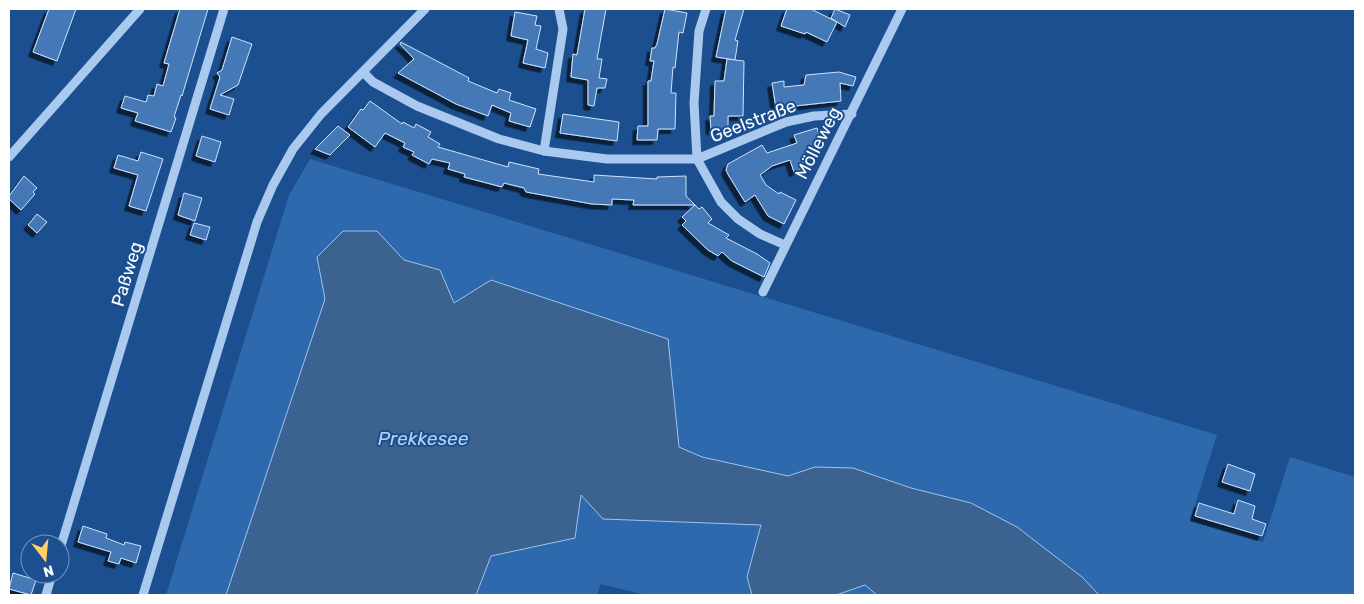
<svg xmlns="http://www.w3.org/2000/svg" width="1364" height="604" viewBox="0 0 1364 604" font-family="Rubik,sans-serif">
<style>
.green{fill:#2e69ad}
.water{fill:#3c6290;stroke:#9cc4f0}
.building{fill:#4478b7;stroke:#cfe3fa;filter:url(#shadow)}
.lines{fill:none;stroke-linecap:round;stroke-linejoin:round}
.minor{stroke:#a9c9ee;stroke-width:9}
.labels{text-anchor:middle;stroke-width:4;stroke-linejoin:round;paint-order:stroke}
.street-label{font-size:18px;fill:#fff;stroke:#1b4f8f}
.water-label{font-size:19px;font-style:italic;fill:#b5d3f5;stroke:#1b4f8f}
</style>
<defs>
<filter id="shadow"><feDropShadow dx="-4.5" dy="4.5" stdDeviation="0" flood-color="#0009"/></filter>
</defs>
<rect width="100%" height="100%" fill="#1b4f8f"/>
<!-- green -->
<path class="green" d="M310,159L1217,435L1190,521L1263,542L1290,457L1355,477V595H646L601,584L597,595H166L289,195Z"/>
<!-- water -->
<path class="water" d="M343,231H377L404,260L440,270L454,303L491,280L668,339L679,447L702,457L788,476L815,467L853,468L911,488L971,503L1017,527L1082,577L1099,595H877L865,585L836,595H752L747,577L761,525L603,519L581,495L575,538L491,556L476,595H226L325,299L317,257Z"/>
<!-- building -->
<g class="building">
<path d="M49,9H76L57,61L33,52Z"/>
<path d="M180,9H208L182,96L181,95L174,117L176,118L171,132L135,121L138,113L121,108L125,96L146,102L148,95L154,96L157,84L163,86L169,64L164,63Z"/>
<path d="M585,9H606L597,59H602L599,78L607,79L605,88H597L594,106L588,105V80L571,77L573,54L577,55Z"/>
<path d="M665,9L687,13L683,33L679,32L675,68L673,67L671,93H676L675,129H658L657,140H637L638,126H648V81H651L654,61H650L652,48H655L657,44Z"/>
<path d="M726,9H744L735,40L738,41L735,60L716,57Z"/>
<path d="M787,9H811L837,22L827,42L806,32L805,34L781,26Z"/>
<path d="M835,9L850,15L845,27L831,18Z"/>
<path d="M515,12L537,16L535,25L541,26L536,49L548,53L545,68L523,63L528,40L511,36Z"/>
<path d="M232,37L252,44L238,85L220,95L234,99L229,115L210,109L220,77L217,73L222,70Z"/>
<path d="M401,42L469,78L468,81L497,93L499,89L511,93L509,100L536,109L530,127L509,121L511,113L492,105L488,116L456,104L398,73L414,59L400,44Z"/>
<path d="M727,59L744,61L743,116H728V130H711L710,116H714L715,81H724Z"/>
<path d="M839,72L856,77L853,86L840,83L841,101L776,108L772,83L784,81V87L804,85L806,75Z"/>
<path d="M370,101L402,124L403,122L414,128L416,124L431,132L428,137L440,144L438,147L508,167L509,162L539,169L538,174L594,182V175L657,179V177L686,176V196L695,205H633L634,200L612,199V205L592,204L526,192L524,188L504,183L502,187L464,177L465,174L448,169L450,163L432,159L429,164L412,155L414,152L403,147L405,143L385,133L375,147L348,127L361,109L363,110Z"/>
<path d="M563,114L619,122L617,141L560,133Z"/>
<path d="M338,126L350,135L330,155L315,149Z"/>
<path d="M817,128L823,146L814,149L816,154L802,159L805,168L794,172L790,160L772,166L760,175L766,185L779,194L780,192L796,200L784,224L768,216L755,195L745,202L729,176L726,170L728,164L762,145L767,153L797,143L794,135Z"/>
<path d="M202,136L221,142L215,162L196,156Z"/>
<path d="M141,152L163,159L146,211L129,206L138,175L114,168L118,155L138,161Z"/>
<path d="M24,176L37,188L33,192L35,194L21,210L9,199V196Z"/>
<path d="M184,193L202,198L195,221L178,215Z"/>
<path d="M695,205L699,209L702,207L712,219L708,223L729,235L726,238L757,254L770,263L764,277L732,261L722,252L718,256L708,250L682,225L686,221L682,217Z"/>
<path d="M37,214L47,222L37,233L28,225Z"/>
<path d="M194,223L210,227L206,240L190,235Z"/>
<path d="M1228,464L1255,474L1250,491L1222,482Z"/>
<path d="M1238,500L1255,506L1252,519L1266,524L1262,536L1195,516L1199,503L1234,514Z"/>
<path d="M83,526L107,534L106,538L124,545L125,542L141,546L136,563L121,558L119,564L108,561L111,552L78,542Z"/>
<path d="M13,573L36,580L31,595L9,589Z"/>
</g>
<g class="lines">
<!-- minor -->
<g class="minor">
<path d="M706,9L699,31L694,103L697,159L721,202L738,219L760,234L785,245"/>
<path d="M363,72L373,82L417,106L499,139L544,151L607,159H697L786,122L814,116L852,114"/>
<path d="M544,151L563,29L559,9"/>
<path d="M9,157L140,9"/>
<path d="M763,292L902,9"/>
<path d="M60,549L224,9"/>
<path d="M46,595L52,574"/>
<path d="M143,595L257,222L273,185L293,149L321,114L425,9"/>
</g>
</g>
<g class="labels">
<!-- street labels -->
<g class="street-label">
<text transform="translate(753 121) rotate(-21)" y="6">Geelstraße</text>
<text transform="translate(818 143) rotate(-63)" y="6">Mölleweg</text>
<text transform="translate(127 274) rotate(-73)" y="6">Paßweg</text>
</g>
<!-- water labels -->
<g class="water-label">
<text x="423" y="445">Prekkesee</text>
</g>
</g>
<!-- border -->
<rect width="1364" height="604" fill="none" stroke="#ffffff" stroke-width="20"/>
<!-- north arrow -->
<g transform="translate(45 559) rotate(164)"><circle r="24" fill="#1b4f8f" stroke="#7695bc"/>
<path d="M0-4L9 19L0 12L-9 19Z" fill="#ffd166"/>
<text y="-8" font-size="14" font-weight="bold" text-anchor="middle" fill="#ffffff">N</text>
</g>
</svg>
